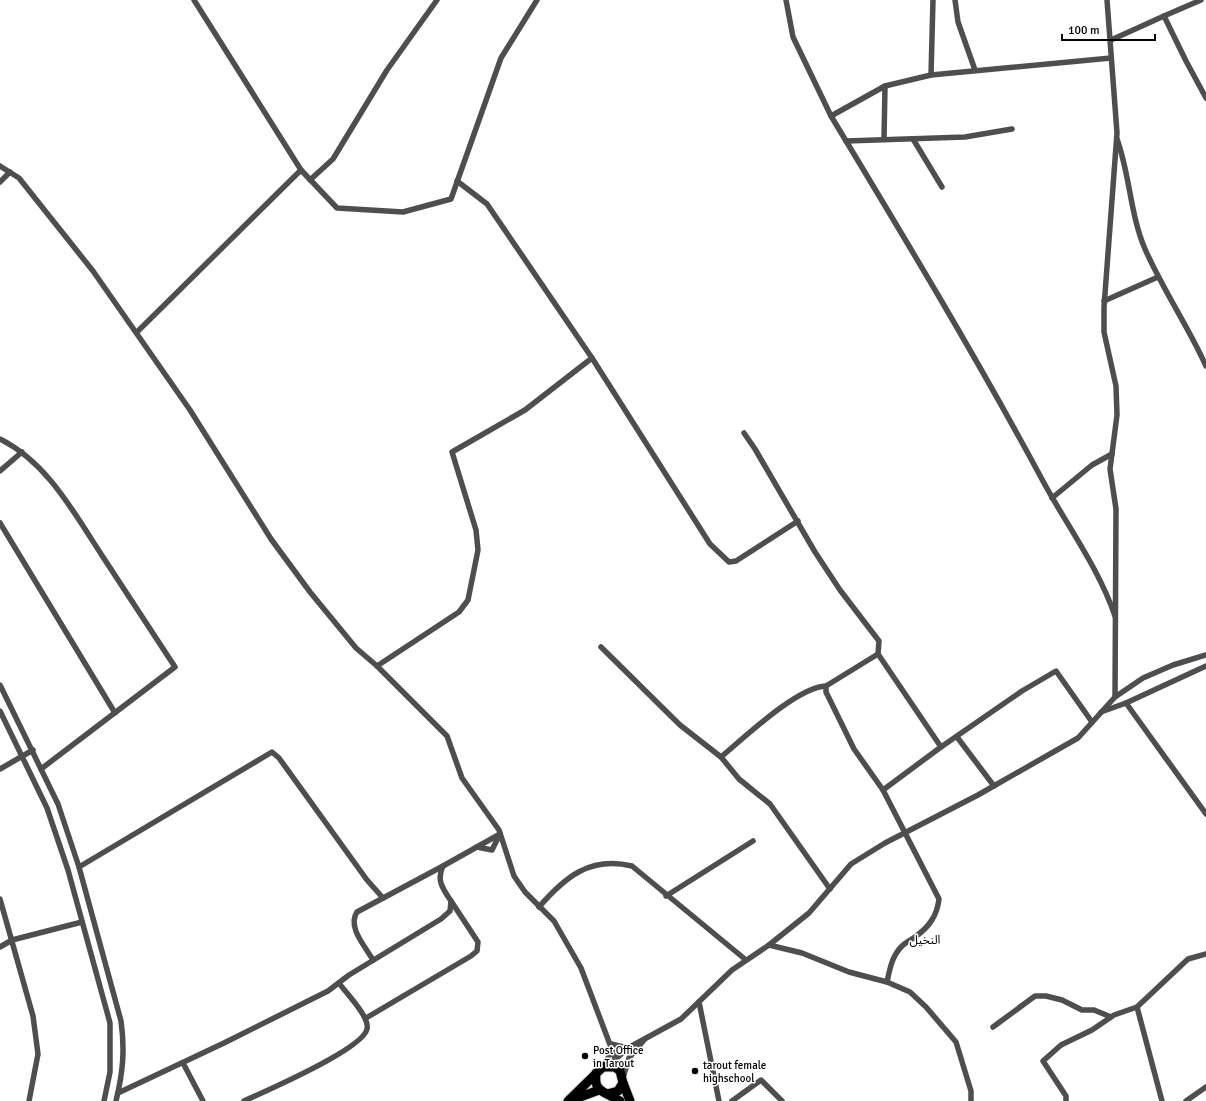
<svg xmlns="http://www.w3.org/2000/svg" width="1206" height="1101" viewBox="0 0 1206 1101" font-family="Signika,'Noto Sans Arabic',sans-serif">
<style>
.lines{fill:none;stroke-linecap:round;stroke-linejoin:round}
.primary-casing{stroke:#dbdbdb;stroke-width:11}
.street{stroke:#4e4e4e;stroke-width:5.5}
.primary{stroke:#000;stroke-width:9}
.poi-dot{fill:#000;stroke:#fff;stroke-width:1.5}
.labels{text-anchor:middle;stroke-width:3;stroke-linejoin:round;paint-order:stroke}
.poi-label{font-size:11px;fill:#000;stroke:#fff;text-anchor:start}
.neighbourhood-label{font-size:12px;fill:#000;stroke:#fff}
</style>
<rect width="100%" height="100%" fill="#fff"/>
<g class="lines">
<!-- primary casing -->
<g class="primary-casing">
<g id="primary">
<path d="M623,1083L630,1101"/>
<path d="M607,1094L620,1101"/>
<path d="M572,1100L599,1090"/>
<path d="M568,1101C580,1090 591,1078 603,1067H615L620,1071L623,1083L618,1091L607,1094C596,1089 595,1084 596,1073"/>
</g>
</g>
<!-- street -->
<g class="street">
<path d="M194,0L301,170"/>
<path d="M786,0L793,37L831,116L885,86L931,75L933,0"/>
<path d="M955,0L958,22L975,70"/>
<path d="M1107,0L1117,133L1104,307V332L1116,386L1117,415L1110,469L1116,509L1115,697"/>
<path d="M1164,16L1201,0"/>
<path d="M1111,40L1164,16L1186,61L1206,98"/>
<path d="M931,75L1111,58"/>
<path d="M831,116C904,237 977,358 1044,483C1068,527 1099,569 1115,616"/>
<path d="M884,139L885,86"/>
<path d="M913,139L942,187"/>
<path d="M1117,139C1130,175 1130,214 1145,249C1163,290 1188,326 1206,366"/>
<path d="M846,141L965,137L1012,129"/>
<path d="M0,166L19,178L93,271L190,410L271,539L310,592L356,648L377,666L447,736L462,778L499,830L514,876L525,892L554,921L581,968L620,1071"/>
<path d="M310,180L333,159L387,70L437,0"/>
<path d="M0,182L10,172"/>
<path d="M1104,301L1158,277"/>
<path d="M137,332L301,170L337,208L403,212L451,199L501,58L537,0"/>
<path d="M592,358L710,544L729,562L736,561L798,521"/>
<path d="M744,433L755,449L815,552L840,590L879,641L878,654"/>
<path d="M0,439C48,463 74,513 103,557C127,594 151,630 175,667L41,769"/>
<path d="M0,471L22,452"/>
<path d="M1052,498L1092,465L1112,454"/>
<path d="M0,523L115,713"/>
<path d="M601,647L680,725L721,757L739,779L770,804L830,889"/>
<path d="M377,666L459,612L468,600L478,550L476,530L452,452L525,410L592,358L487,204L457,181"/>
<path d="M0,685L58,804L79,867L121,1021C125,1050 123,1072 116,1101"/>
<path d="M1126,703L1206,666"/>
<path d="M0,711L47,808L68,870L110,1023V1072L104,1101"/>
<path d="M1101,712L1126,703L1206,814"/>
<path d="M957,737L994,786"/>
<path d="M721,757C744,738 797,687 826,686"/>
<path d="M0,769L33,750"/>
<path d="M883,790L941,747"/>
<path d="M477,847L492,850L500,834"/>
<path d="M79,867L272,752L279,758L367,880L383,898"/>
<path d="M666,896L753,841"/>
<path d="M0,899L33,1016L38,1054L29,1101"/>
<path d="M539,907C565,877 590,856 632,866L746,960"/>
<path d="M769,945L802,953L849,972L887,982L910,992L926,1007L956,1042L971,1091V1101"/>
<path d="M0,947L12,940L82,922"/>
<path d="M373,960C365,946 347,927 357,912L443,866"/>
<path d="M887,982C890,968 892,956 902,946C906,942 911,940 915,937C929,927 937,916 939,899L883,790L854,749L826,692V686L878,654L941,747L1022,691L1056,671L1092,722"/>
<path d="M699,1002L719,1101"/>
<path d="M366,1018L471,956L477,951L478,942L451,901"/>
<path d="M993,1027L1035,996H1046L1062,1000L1082,1010H1094L1111,1017"/>
<path d="M611,1044L628,1048"/>
<path d="M183,1063L203,1101"/>
<path d="M608,1066L628,1048L681,1019L732,970L769,945L809,913L851,864L885,843L978,795L1078,738L1115,697L1143,678L1173,665L1206,655"/>
<path d="M603,1067L610,1054L611,1046"/>
<path d="M623,1078L629,1058L644,1040"/>
<path d="M118,1093L224,1043L328,991L349,975L441,919L450,911L451,901C443,889 436,880 443,866L500,834"/>
<path d="M244,1101C266,1091 363,1049 367,1029C370,1017 346,993 339,983"/>
<path d="M732,1101L761,1080L782,1101"/>
<path d="M1066,1101V1096L1043,1061L1061,1045L1092,1030L1114,1015L1137,1007"/>
<path d="M1162,1101L1137,1007L1188,959L1206,954"/>
<path d="M1186,1101L1206,1087"/>
</g>
<!-- primary -->
<use href="#primary" class="primary"/>
</g>
<!-- markers -->
<g class="poi-dot">
<circle cx="585" cy="1056" r="4"/>
<circle cx="695" cy="1071" r="4"/>
</g>
<g class="labels">
<!-- poi labels -->
<g class="poi-label">
<text x="593" y="1054">Post Office<tspan x="593" dy="13">in Tarout</tspan></text>
<text x="703" y="1069">tarout female<tspan x="703" dy="13">highschool</tspan></text>
</g>
<!-- neighbourhood labels -->
<g class="neighbourhood-label">
<text x="925" y="944">النخيل</text>
</g>
</g>
<!-- scale -->
<path d="M1062 34v6h93v-6" fill="none" stroke="#000000" stroke-width="2"/>
<text x="1068" y="34" font-size="12" fill="#000000" stroke="#ffffff" stroke-width="3" paint-order="stroke">100 m</text>
</svg>
